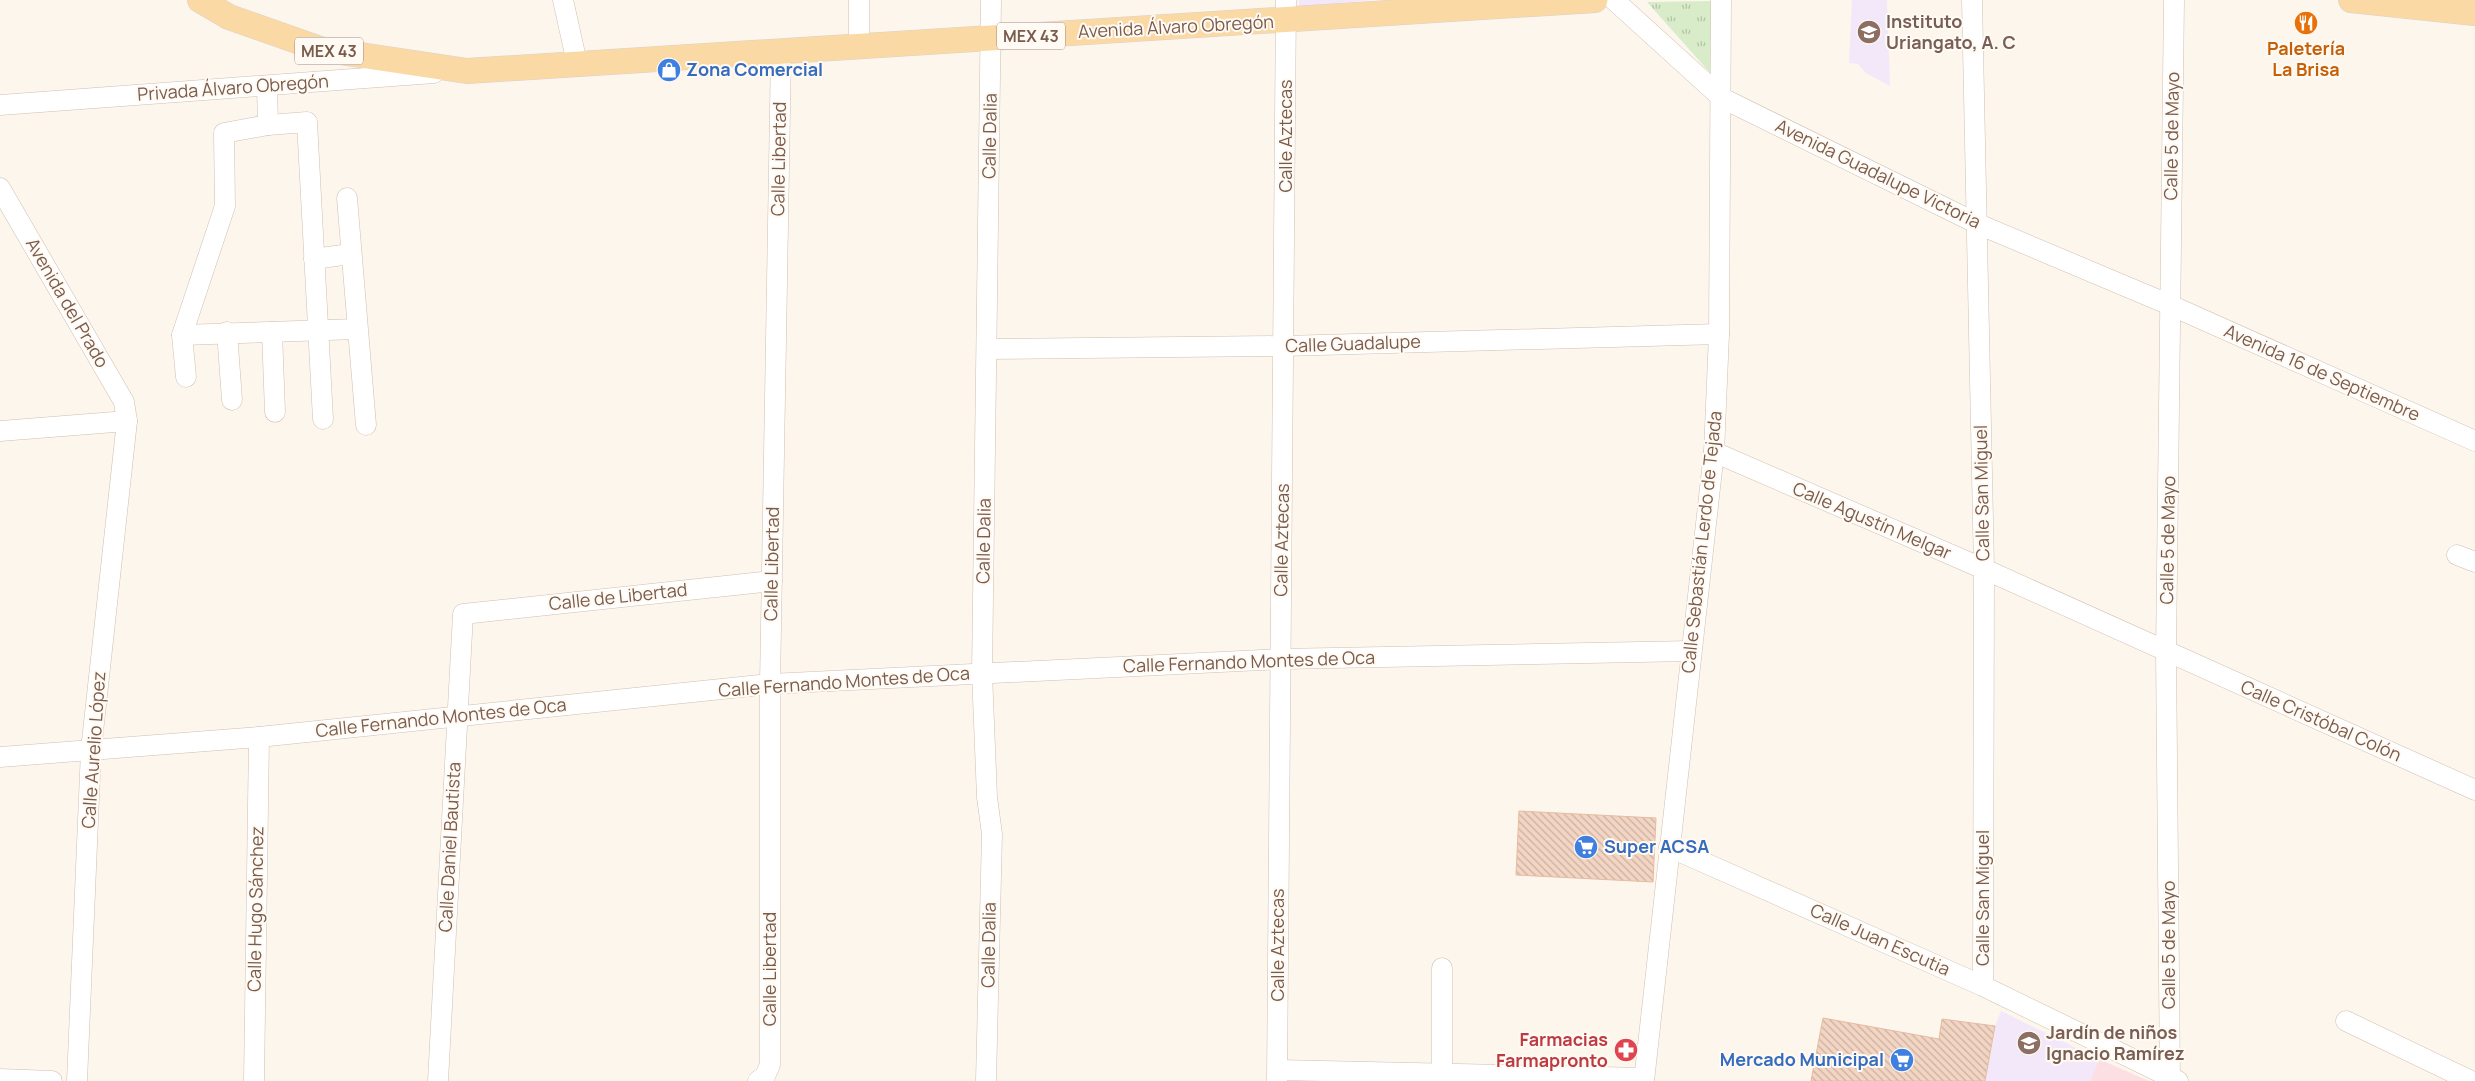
<svg xmlns="http://www.w3.org/2000/svg" width="2475" height="1081" viewBox="0 0 2475 1081" font-family="Manrope,sans-serif">
<style>
.education{fill:#f3e8fa}
.medical{fill:#fbdfe3}
.park{fill:url(#park-tufts)}
.building{fill:url(#building-back-hatch);stroke:#e6bba3}
.lines{fill:none;stroke-linecap:round;stroke-linejoin:round}
.minor-casing{stroke:#d1beb0;stroke-width:21}
.major-casing{stroke:#dad1cd;stroke-width:26}
.minor{stroke:#fff;stroke-width:20}
.major{stroke:#fbd9a5;stroke-width:25}
.labels{text-anchor:middle;stroke-width:4;stroke-linejoin:round;paint-order:stroke}
.shield{fill:#fffaf3;stroke:#a28b7f;stroke-width:1}
.shield-label{font-size:16px;font-weight:bold;fill:#7a5c4d}
.education-label{font-size:18px;font-weight:bold;fill:#785e54;stroke:#fffaf3;text-anchor:start}
.street-label{font-size:18px;fill:#7a5c4d;stroke:#fffaf3}
.food-label{font-size:18px;font-weight:bold;fill:#c56008;stroke:#fffaf3}
.shop-label{font-size:18px;font-weight:bold;fill:#366cbe;stroke:#fffaf3;text-anchor:start}
.health-label{font-size:18px;font-weight:bold;fill:#be3a42;stroke:#fffaf3;text-anchor:end}
</style>
<defs>
<pattern id="park-tufts" width="24" height="20" patternUnits="userSpaceOnUse" patternTransform="scale(1.25)"><rect width="24" height="20" fill="#d8ecc9"/><path d="M3 7l-1-3M5 7V3M7 7l1-3M15 17l-1-3M17 17v-4M19 17l1-3" fill="none" stroke="#b4c2a5"/></pattern>
<pattern id="building-back-hatch" width="6" height="6" patternUnits="userSpaceOnUse" patternTransform="scale(1.25)"><rect width="6" height="6" fill="#f3d5c3"/><path d="M-1 5l2 2M0 0l6 6M5-1l2 2" fill="none" stroke="#cab0a1"/></pattern>
</defs>
<rect width="100%" height="100%" fill="#fdf6ec"/>
<!-- education -->
<g class="education">
<path d="M1299,0H1373L1299,7Z"/>
<path d="M1852,0H1887L1890,86L1866,73L1858,64L1849,63Z"/>
<path d="M2001,1011L2099,1059L2090,1081H1985L1995,1026Z"/>
</g>
<!-- medical -->
<path class="medical" d="M2099,1059L2149,1081H2090Z"/>
<!-- park -->
<path class="park" d="M1714,1L1712,75L1647,2Z"/>
<!-- building -->
<g class="building">
<path d="M1519,811L1656,818L1653,882L1516,875Z"/>
<path d="M1823,1018L1939,1039L1942,1019L1995,1026L1985,1081H1811Z"/>
</g>
<g class="lines">
<!-- minor casing -->
<g class="minor-casing">
<g id="minor">
<path d="M563,0L577,63"/>
<path d="M859,0V46"/>
<path d="M1614,0L1722,98L1978,224L2170,305L2475,441"/>
<path d="M1972,0L1984,569L1983,986"/>
<path d="M267,86L268,125"/>
<path d="M0,105L434,73"/>
<path d="M0,188L124,402L127,421L91,750L77,1081"/>
<path d="M347,198L366,425"/>
<path d="M314,259L350,254"/>
<path d="M227,332L232,400"/>
<path d="M272,332L275,412"/>
<path d="M182,335L357,329"/>
<path d="M988,349L1284,346L1719,334"/>
<path d="M186,377L182,335L225,206L224,133L268,125L307,122L323,419"/>
<path d="M0,431L127,421"/>
<path d="M1714,452L1984,569L2475,790"/>
<path d="M2457,555L2475,562"/>
<path d="M0,757L259,737L770,684L1280,659L1691,651"/>
<path d="M1669,847L1983,986L2178,1081"/>
<path d="M2346,1021L2471,1081"/>
<path d="M1278,1070L1644,1078"/>
<path d="M1442,1073V968"/>
<path d="M0,1079L52,1081"/>
<path d="M254,1081L259,737"/>
<path d="M438,1081L463,614L772,581"/>
<path d="M758,1081L765,1076L770,1065V684L781,52"/>
<path d="M986,1081L992,834L987,797L982,673L991,0"/>
<path d="M1277,1081L1286,0"/>
<path d="M1644,1081L1714,452L1719,334L1721,0"/>
<path d="M2170,1081L2166,652L2174,0"/>
</g>
</g>
<!-- major casing -->
<g class="major-casing">
<g id="major">
<path d="M200,0L229,17L320,49L467,71L1595,0"/>
<path d="M2351,0L2475,13"/>
</g>
</g>
<!-- minor -->
<use href="#minor" class="minor"/>
<!-- major -->
<use href="#major" class="major"/>
</g>
<!-- icons -->
<defs>
<g id="restaurant-disc" transform="scale(1.25)"><circle r="9.5" fill="#e8710a" stroke="#fffaf3"/><path d="M-5-6h1v4h1v-4h1v4h1v-4h1v5L-1.5 .5V6h-2V.5L-5-1ZM5-6V6H3V1.5H1.5Q1.5-4 5-6Z" fill="#fff"/></g>
<g id="university-disc" transform="scale(1.25)"><circle r="9.5" fill="#8d6e63" stroke="#fffaf3"/><path d="M0-5L7-2L0 1L-7-2ZM-4 1L0 2.5L4 1V4Q0 6-4 4Z" fill="#fff"/></g>
<g id="shop-disc" transform="scale(1.25)"><circle r="9.5" fill="#3f7fe0" stroke="#fffaf3"/><path d="M-5-2.5h2.3a2.7 3.5 0 0 1 5.4 0H5L5.5 6h-11ZM-1.5-2.5h3a1.5 2.3 0 0 0-3 0Z" fill="#fff"/></g>
<g id="supermarket-disc" transform="scale(1.25)"><circle r="9.5" fill="#3f7fe0" stroke="#fffaf3"/><path d="M-6-5.5h2.5l.6 2H6L4.5 2H-2.5L-4.4-4H-6ZM-1.5 3.2a1.3 1.3 0 1 0 .1 0ZM3 3.2a1.3 1.3 0 1 0 .1 0Z" fill="#fff"/></g>
<g id="school-disc" transform="scale(1.25)"><circle r="9.5" fill="#8d6e63" stroke="#fffaf3"/><path d="M0-5L7-2L0 1L-7-2ZM-4 1L0 2.5L4 1V4Q0 6-4 4Z" fill="#fff"/></g>
<g id="pharmacy-disc" transform="scale(1.25)"><circle r="9.5" fill="#e0444e" stroke="#fffaf3"/><path d="M-2-6h4v4h4v4h-4v4h-4v-4h-4v-4h4Z" fill="#fff"/></g>
</defs>
<g fill-rule="evenodd">
<use href="#restaurant-disc" x="2306" y="23"/>
<use href="#university-disc" x="1869" y="32"/>
<use href="#shop-disc" x="669" y="70"/>
<use href="#supermarket-disc" x="1586" y="847"/>
<use href="#school-disc" x="2029" y="1043"/>
<use href="#pharmacy-disc" x="1626" y="1050"/>
<use href="#supermarket-disc" x="1902" y="1060"/>
</g>
<g class="labels">
<!-- shield labels -->
<g class="shield">
<rect x="997" y="22.5" width="68" height="27" rx="4"/>
<rect x="295" y="37.5" width="68" height="27" rx="4"/>
</g>
<g class="shield-label">
<text x="1031" y="42">MEX 43</text>
<text x="329" y="57">MEX 43</text>
</g>
<!-- education labels -->
<g class="education-label">
<text x="1886" y="28">Instituto<tspan x="1886" dy="21">Uriangato, A. C</tspan></text>
<text x="2046" y="1039">Jardín de niños<tspan x="2046" dy="21">Ignacio Ramírez</tspan></text>
</g>
<!-- street labels -->
<g class="street-label">
<text transform="translate(1176 27) rotate(-3)" y="6">Avenida Álvaro Obregón</text>
<text transform="translate(233 88) rotate(-4)" y="6">Privada Álvaro Obregón</text>
<text transform="translate(990 136) rotate(-89)" y="6">Calle Dalia</text>
<text transform="translate(1286 136) rotate(-90)" y="6">Calle Aztecas</text>
<text transform="translate(2172 136) rotate(-89)" y="6">Calle 5 de Mayo</text>
<text transform="translate(779 159) rotate(-89)" y="6">Calle Libertad</text>
<text transform="translate(1878 174) rotate(26)" y="6">Avenida Guadalupe Victoria</text>
<text transform="translate(67 303) rotate(60)" y="6">Avenida del Prado</text>
<text transform="translate(1353 344) rotate(-2)" y="6">Calle Guadalupe</text>
<text transform="translate(2322 373) rotate(24)" y="6">Avenida 16 de Septiembre</text>
<text transform="translate(1982 493) rotate(-91)" y="6">Calle San Miguel</text>
<text transform="translate(1872 521) rotate(23)" y="6">Calle Agustín Melgar</text>
<text transform="translate(1282 540) rotate(-89)" y="6">Calle Aztecas</text>
<text transform="translate(2168 540) rotate(-89)" y="6">Calle 5 de Mayo</text>
<text transform="translate(984 541) rotate(-89)" y="6">Calle Dalia</text>
<text transform="translate(1702 542) rotate(-84)" y="6">Calle Sebastián Lerdo de Tejada</text>
<text transform="translate(772 564) rotate(-89)" y="6">Calle Libertad</text>
<text transform="translate(618 597) rotate(-6)" y="6">Calle de Libertad</text>
<text transform="translate(1249 662) rotate(-2)" y="6">Calle Fernando Montes de Oca</text>
<text transform="translate(844 682) rotate(-4)" y="6">Calle Fernando Montes de Oca</text>
<text transform="translate(441 718) rotate(-6)" y="6">Calle Fernando Montes de Oca</text>
<text transform="translate(2321 721) rotate(24)" y="6">Calle Cristóbal Colón</text>
<text transform="translate(94 750) rotate(-86)" y="6">Calle Aurelio López</text>
<text transform="translate(450 847) rotate(-87)" y="6">Calle Daniel Bautista</text>
<text transform="translate(1983 898) rotate(-90)" y="6">Calle San Miguel</text>
<text transform="translate(256 909) rotate(-89)" y="6">Calle Hugo Sánchez</text>
<text transform="translate(1880 940) rotate(24)" y="6">Calle Juan Escutia</text>
<text transform="translate(989 945) rotate(-89)" y="6">Calle Dalia</text>
<text transform="translate(1278 945) rotate(-90)" y="6">Calle Aztecas</text>
<text transform="translate(2169 945) rotate(-90)" y="6">Calle 5 de Mayo</text>
<text transform="translate(770 969) rotate(-90)" y="6">Calle Libertad</text>
</g>
<!-- food labels -->
<g class="food-label">
<text x="2306" y="55">Paletería<tspan x="2306" dy="21">La Brisa</tspan></text>
</g>
<!-- shop labels -->
<g class="shop-label">
<text x="686" y="76">Zona Comercial</text>
<text x="1604" y="853">Super ACSA</text>
<text x="1884" y="1066" text-anchor="end">Mercado Municipal</text>
</g>
<!-- health labels -->
<g class="health-label">
<text x="1608" y="1046">Farmacias<tspan x="1608" dy="21">Farmapronto</tspan></text>
</g>
</g>
</svg>
